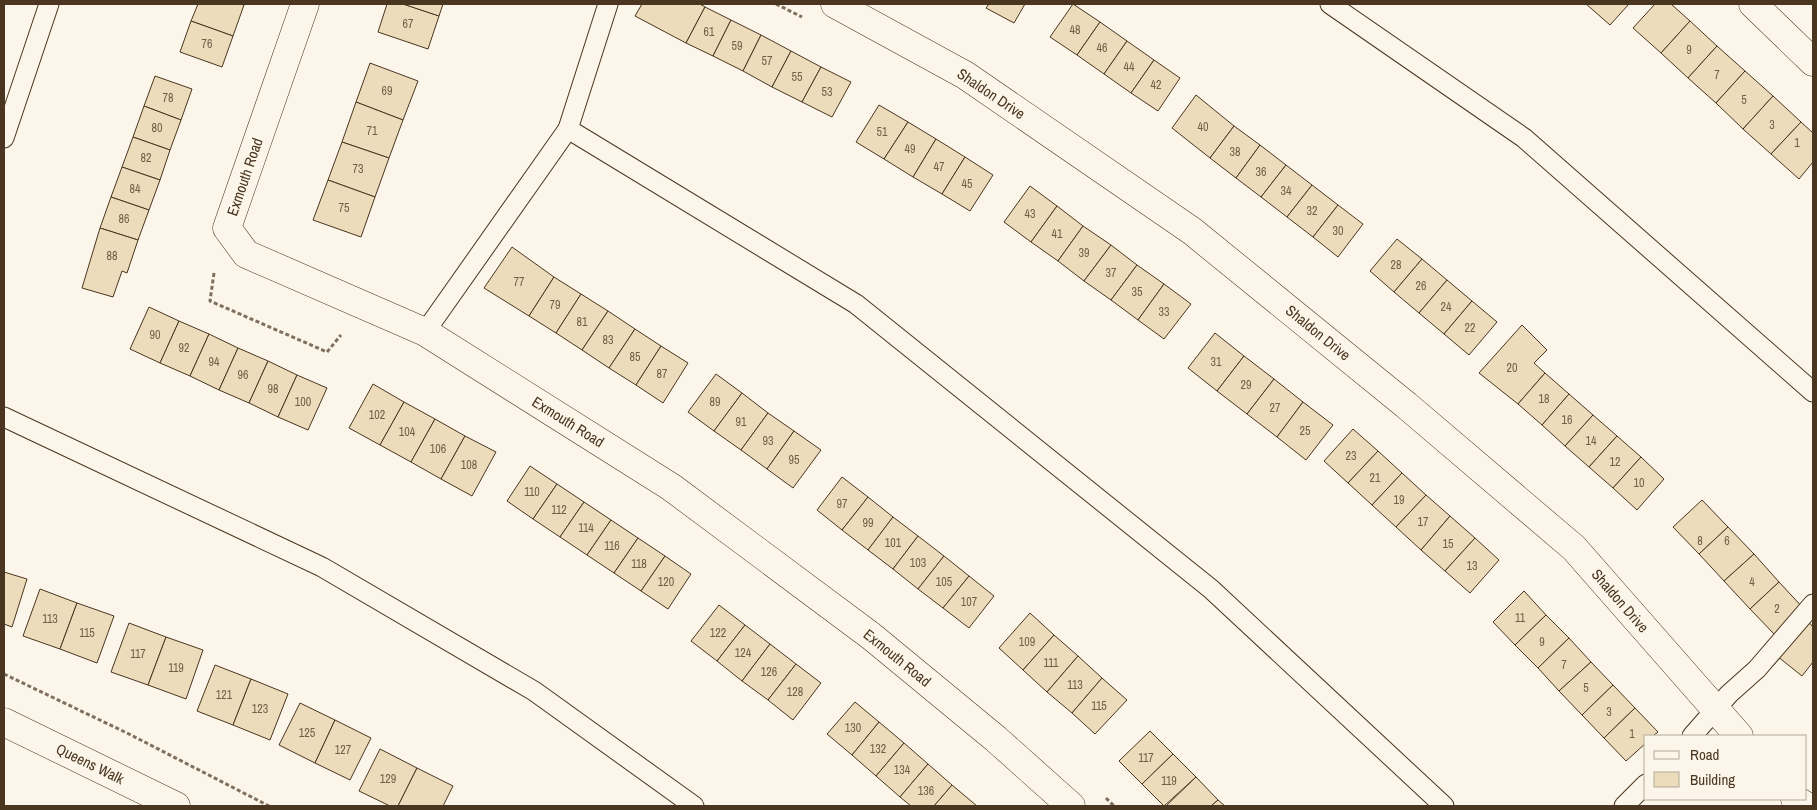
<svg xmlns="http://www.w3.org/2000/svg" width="1817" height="810" viewBox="0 0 1817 810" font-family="'Archivo Narrow',sans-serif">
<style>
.building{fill:#ecdcbc;stroke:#4a3520}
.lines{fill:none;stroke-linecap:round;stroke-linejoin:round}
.lane-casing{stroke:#4a3520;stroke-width:21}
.street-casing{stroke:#4a3520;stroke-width:29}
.path{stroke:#7f6f5c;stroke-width:3;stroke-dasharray:4 2.5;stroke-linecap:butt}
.lane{stroke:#fbf6e9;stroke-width:19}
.street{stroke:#fbf6e9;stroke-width:28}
.labels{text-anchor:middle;stroke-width:4;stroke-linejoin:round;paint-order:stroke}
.number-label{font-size:12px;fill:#725f47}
.street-label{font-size:15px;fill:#4a3520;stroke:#fbf6e9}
</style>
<rect width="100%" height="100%" fill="#fbf6e9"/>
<!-- building -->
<g class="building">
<path d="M198,4H240L244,5L233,36L191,21Z"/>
<path d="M387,4H403L439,16L428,49L378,32Z"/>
<path d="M403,4H443L439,16Z"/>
<path d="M642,4H700L705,7L686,43L635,16Z"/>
<path d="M989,4H1025L1014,23L986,8Z"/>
<path d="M1073,4L1100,22L1077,55L1050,37Z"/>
<path d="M1586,4H1629L1610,25Z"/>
<path d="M1655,4H1671L1690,21L1661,53L1633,28Z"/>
<path d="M705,7L731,20L713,56L686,43Z"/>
<path d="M731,20L761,35L743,71L713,56Z"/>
<path d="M191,21L233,36L222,67L180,52Z"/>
<path d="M1690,21L1717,46L1688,78L1661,53Z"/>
<path d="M1100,22L1127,41L1104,74L1077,55Z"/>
<path d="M761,35L791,51L772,87L743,71Z"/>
<path d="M1127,41L1154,60L1131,93L1104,74Z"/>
<path d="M1717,46L1745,71L1716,103L1688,78Z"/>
<path d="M791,51L821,67L802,102L772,87Z"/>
<path d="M1154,60L1180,78L1158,111L1131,93Z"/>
<path d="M370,63L418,81L403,120L356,102Z"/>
<path d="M821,67L851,82L832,117L802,102Z"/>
<path d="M1745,71L1773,96L1743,129L1716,103Z"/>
<path d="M155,76L192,89L181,120L144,106Z"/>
<path d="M1196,95L1234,126L1210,158L1172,128Z"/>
<path d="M1773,96L1801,122L1771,154L1743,129Z"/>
<path d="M356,102L403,120L389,158L342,142Z"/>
<path d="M879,105L908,122L884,159L856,142Z"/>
<path d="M144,106L181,120L170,150L133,137Z"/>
<path d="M908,122L936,139L913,177L884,159Z"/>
<path d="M1801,122L1813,133V162L1799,179L1771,154Z"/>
<path d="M1234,126L1260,145L1236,178L1210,158Z"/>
<path d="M133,137L170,150L160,180L122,167Z"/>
<path d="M936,139L965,157L942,194L913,177Z"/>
<path d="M342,142L389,158L375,197L328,180Z"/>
<path d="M1260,145L1286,165L1261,197L1236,178Z"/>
<path d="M965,157L993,175L970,211L942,194Z"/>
<path d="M1286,165L1312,185L1287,217L1261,197Z"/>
<path d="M122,167L160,180L149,210L111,197Z"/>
<path d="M328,180L375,197L361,237L313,220Z"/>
<path d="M1312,185L1338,205L1313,237L1287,217Z"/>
<path d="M1030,186L1057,206L1031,242L1004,222Z"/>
<path d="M111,197L149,210L138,240L100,228Z"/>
<path d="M1338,205L1363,224L1338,257L1313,237Z"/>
<path d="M1057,206L1083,226L1058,261L1031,242Z"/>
<path d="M1083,226L1111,245L1084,281L1058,261Z"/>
<path d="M100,228L138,240L127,273L122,271L113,297L82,288Z"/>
<path d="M1397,239L1422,259L1394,292L1370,271Z"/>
<path d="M1111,245L1137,265L1111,300L1084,281Z"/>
<path d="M512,247L554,277L529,316L484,288Z"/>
<path d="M1422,259L1447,280L1419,313L1394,292Z"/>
<path d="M1137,265L1164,284L1138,320L1111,300Z"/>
<path d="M554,277L581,294L556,333L529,316Z"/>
<path d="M1447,280L1472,301L1444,334L1419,313Z"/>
<path d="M1164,284L1191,304L1164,339L1138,320Z"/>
<path d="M581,294L608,311L582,350L556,333Z"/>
<path d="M1472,301L1497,322L1469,355L1444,334Z"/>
<path d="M149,307L179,321L160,363L130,349Z"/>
<path d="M608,311L635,329L609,368L582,350Z"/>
<path d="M179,321L209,334L190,376L160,363Z"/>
<path d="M1522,325L1547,350L1534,363L1545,373L1518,404L1479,373Z"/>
<path d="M635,329L661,346L636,385L609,368Z"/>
<path d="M1215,333L1244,356L1217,391L1188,368Z"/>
<path d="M209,334L238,348L219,390L190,376Z"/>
<path d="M661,346L688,363L663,403L636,385Z"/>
<path d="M238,348L268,361L249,403L219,390Z"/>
<path d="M1244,356L1274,379L1247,414L1217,391Z"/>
<path d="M268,361L297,375L278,417L249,403Z"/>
<path d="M1545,373L1569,394L1542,425L1518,404Z"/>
<path d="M716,374L742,393L714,431L688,412Z"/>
<path d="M297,375L327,388L308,430L278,417Z"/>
<path d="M1274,379L1303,402L1277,437L1247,414Z"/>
<path d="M373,384L404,402L380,445L349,428Z"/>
<path d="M742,393L768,413L741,450L714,431Z"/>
<path d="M1569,394L1593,415L1565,446L1542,425Z"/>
<path d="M404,402L435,419L411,462L380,445Z"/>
<path d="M1303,402L1333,425L1306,460L1277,437Z"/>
<path d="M768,413L794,431L767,469L741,450Z"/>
<path d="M1593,415L1617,436L1589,467L1565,446Z"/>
<path d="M435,419L465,436L441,479L411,462Z"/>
<path d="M1353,429L1378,451L1348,483L1324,461Z"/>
<path d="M794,431L821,450L793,488L767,469Z"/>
<path d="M465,436L496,452L472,496L441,479Z"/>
<path d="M1617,436L1641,457L1613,488L1589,467Z"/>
<path d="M1378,451L1402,473L1372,505L1348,483Z"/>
<path d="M1641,457L1664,479L1637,510L1613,488Z"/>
<path d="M530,466L557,484L533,519L507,501Z"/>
<path d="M1402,473L1426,495L1396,527L1372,505Z"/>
<path d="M842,477L868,497L842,530L817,510Z"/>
<path d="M557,484L584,502L560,537L533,519Z"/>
<path d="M1426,495L1450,516L1421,550L1396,527Z"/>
<path d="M868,497L893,517L868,550L842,530Z"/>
<path d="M1702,500L1728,527L1699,554L1673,527Z"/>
<path d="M584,502L611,520L587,555L560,537Z"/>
<path d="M1450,516L1475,538L1445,571L1421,550Z"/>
<path d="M893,517L918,536L893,569L868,550Z"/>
<path d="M611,520L638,538L614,573L587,555Z"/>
<path d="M1728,527L1754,554L1724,581L1699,554Z"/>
<path d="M918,536L944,556L918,589L893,569Z"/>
<path d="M638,538L665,556L641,591L614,573Z"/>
<path d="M1475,538L1499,560L1470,593L1445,571Z"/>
<path d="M1754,554L1779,582L1750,609L1724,581Z"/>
<path d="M665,556L691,574L668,609L641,591Z"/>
<path d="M944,556L969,576L943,608L918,589Z"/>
<path d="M4,572L27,579L12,627L4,624Z"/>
<path d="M969,576L994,596L969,628L943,608Z"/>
<path d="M1779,582L1805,610L1776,636L1750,609Z"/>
<path d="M40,589L77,603L60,649L23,636Z"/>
<path d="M1524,591L1546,615L1515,645L1493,622Z"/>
<path d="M77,603L114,616L97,663L60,649Z"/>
<path d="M719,605L745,625L717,661L691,641Z"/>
<path d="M1030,613L1054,635L1023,670L999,648Z"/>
<path d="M1546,615L1569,638L1538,668L1515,645Z"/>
<path d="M1805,618L1813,627V662L1802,676L1772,652Z"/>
<path d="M129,623L166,637L148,685L111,672Z"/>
<path d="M745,625L770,644L742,681L717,661Z"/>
<path d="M1054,635L1078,656L1047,692L1023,670Z"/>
<path d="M166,637L203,650L186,699L148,685Z"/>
<path d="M1569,638L1591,662L1559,691L1538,668Z"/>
<path d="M770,644L796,664L768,700L742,681Z"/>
<path d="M1078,656L1102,678L1072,713L1047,692Z"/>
<path d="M1591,662L1613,685L1582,715L1559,691Z"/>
<path d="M796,664L821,683L793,720L768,700Z"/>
<path d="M215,665L251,679L233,725L197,711Z"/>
<path d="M1102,678L1127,700L1095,734L1072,713Z"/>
<path d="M251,679L288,694L270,740L233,725Z"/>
<path d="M1613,685L1635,708L1604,738L1582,715Z"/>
<path d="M855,702L879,722L852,755L827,734Z"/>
<path d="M300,703L335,720L315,763L279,745Z"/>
<path d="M1635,708L1658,732L1653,736H1646V743L1626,761L1604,738Z"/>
<path d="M335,720L371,738L350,780L315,763Z"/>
<path d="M879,722L904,743L876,776L852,755Z"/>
<path d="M1150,731L1173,754L1142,784L1119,761Z"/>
<path d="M904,743L928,764L900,797L876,776Z"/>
<path d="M380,749L417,768L398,806H390L359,791Z"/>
<path d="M1173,754L1196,777L1164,806L1142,784Z"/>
<path d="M928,764L952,785L934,806H911L900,797Z"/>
<path d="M417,768L453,786L443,806H398Z"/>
<path d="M1196,777L1218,800L1211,806H1166Z"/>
<path d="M952,785L977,806H934Z"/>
<path d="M1218,800L1225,806H1211Z"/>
</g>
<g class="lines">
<!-- lane casing -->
<g class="lane-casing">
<g id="lane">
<path d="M1330,4L1524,138L1813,392"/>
<path d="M568,129L856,304L1211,589L1444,806"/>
<path d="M4,138L49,4"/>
<path d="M425,332L568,129L608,4"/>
<path d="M4,417L322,567L534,691L694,806"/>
<path d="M1692,736L1729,694L1757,669L1813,604"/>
<path d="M1624,806L1646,784"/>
</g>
</g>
<!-- street casing -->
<g class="street-casing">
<g id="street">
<path d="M305,4L227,228L246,254L425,332L671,487L871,636L996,739L1071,806"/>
<path d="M835,4L965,75L1192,231L1406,405L1574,548L1739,736"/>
<path d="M1753,4L1813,62"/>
<path d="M4,722L176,806"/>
<path d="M1795,799L1806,806"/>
</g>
</g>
<!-- path -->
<g class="path">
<path d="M776,4L802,17"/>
<path d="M214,273L210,301L327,352L341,335"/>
<path d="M4,674L129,734L269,806"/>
<path d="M1106,798L1114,806"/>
</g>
<!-- lane -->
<use href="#lane" class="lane"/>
<!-- street -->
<use href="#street" class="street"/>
</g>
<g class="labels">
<!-- number labels -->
<g class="number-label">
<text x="408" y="28">67</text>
<text x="1075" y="34">48</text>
<text x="709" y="36">61</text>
<text x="207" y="48">76</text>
<text x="737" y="50">59</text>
<text x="1102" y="52">46</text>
<text x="1689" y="54">9</text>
<text x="767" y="65">57</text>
<text x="1129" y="71">44</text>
<text x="1717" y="79">7</text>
<text x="797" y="81">55</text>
<text x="1156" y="89">42</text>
<text x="387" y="95">69</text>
<text x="827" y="96">53</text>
<text x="168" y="102">78</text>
<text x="1744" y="104">5</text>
<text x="1772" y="129">3</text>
<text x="1203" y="131">40</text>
<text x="157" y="132">80</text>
<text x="372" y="135">71</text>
<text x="882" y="136">51</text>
<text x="1797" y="147">1</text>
<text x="910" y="153">49</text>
<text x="1235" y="156">38</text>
<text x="146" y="162">82</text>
<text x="939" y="171">47</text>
<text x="358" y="173">73</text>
<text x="1261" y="176">36</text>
<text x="967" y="188">45</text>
<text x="135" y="193">84</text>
<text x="1286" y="195">34</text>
<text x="344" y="212">75</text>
<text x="1312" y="215">32</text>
<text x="1030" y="218">43</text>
<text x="124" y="223">86</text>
<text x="1338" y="235">30</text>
<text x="1057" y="238">41</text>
<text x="1084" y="257">39</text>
<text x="112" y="260">88</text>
<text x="1396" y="269">28</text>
<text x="1111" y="277">37</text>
<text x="519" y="286">77</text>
<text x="1421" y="290">26</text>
<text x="1137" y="296">35</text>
<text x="555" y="309">79</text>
<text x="1446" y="311">24</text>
<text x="1164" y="316">33</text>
<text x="582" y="326">81</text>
<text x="1470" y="332">22</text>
<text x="155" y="339">90</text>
<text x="608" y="344">83</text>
<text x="184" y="352">92</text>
<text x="635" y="361">85</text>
<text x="214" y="366">94</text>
<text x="1216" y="366">31</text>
<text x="1512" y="372">20</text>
<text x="662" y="378">87</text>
<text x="243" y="379">96</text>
<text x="1246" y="389">29</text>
<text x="273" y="393">98</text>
<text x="1544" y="403">18</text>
<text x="303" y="406">100</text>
<text x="715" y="406">89</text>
<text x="1275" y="412">27</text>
<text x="377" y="419">102</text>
<text x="1567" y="424">16</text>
<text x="741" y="426">91</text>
<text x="1305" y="435">25</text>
<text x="407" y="436">104</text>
<text x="768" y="445">93</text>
<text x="1591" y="445">14</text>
<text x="438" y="453">106</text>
<text x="1351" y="460">23</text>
<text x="794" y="464">95</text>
<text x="1615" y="466">12</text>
<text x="469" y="469">108</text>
<text x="1375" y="482">21</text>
<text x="1639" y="487">10</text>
<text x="532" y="496">110</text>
<text x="1399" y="504">19</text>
<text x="842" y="508">97</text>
<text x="559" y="514">112</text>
<text x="1423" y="526">17</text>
<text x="868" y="527">99</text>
<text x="586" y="532">114</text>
<text x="1700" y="545">8</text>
<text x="1727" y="545">6</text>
<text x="893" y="547">101</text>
<text x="1448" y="548">15</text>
<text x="612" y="550">116</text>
<text x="918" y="567">103</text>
<text x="639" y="568">118</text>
<text x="1472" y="570">13</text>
<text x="666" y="586">120</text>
<text x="944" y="586">105</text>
<text x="1752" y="586">4</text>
<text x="969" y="606">107</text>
<text x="1777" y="613">2</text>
<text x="1520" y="622">11</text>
<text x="50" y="623">113</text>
<text x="87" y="637">115</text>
<text x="718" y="637">122</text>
<text x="1027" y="646">109</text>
<text x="1542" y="646">9</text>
<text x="743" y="657">124</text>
<text x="138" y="658">117</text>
<text x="1051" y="667">111</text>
<text x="1564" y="669">7</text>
<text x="176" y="672">119</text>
<text x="769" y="676">126</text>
<text x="1075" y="689">113</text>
<text x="1586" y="692">5</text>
<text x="795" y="696">128</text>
<text x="224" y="699">121</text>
<text x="1099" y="710">115</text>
<text x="260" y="713">123</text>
<text x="1609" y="716">3</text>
<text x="853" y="732">130</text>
<text x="307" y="737">125</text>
<text x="1632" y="738">1</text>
<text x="878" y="753">132</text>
<text x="343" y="754">127</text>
<text x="1146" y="762">117</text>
<text x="902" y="774">134</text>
<text x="388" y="783">129</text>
<text x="1169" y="785">119</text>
<text x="926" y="795">136</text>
</g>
<!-- street labels -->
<g class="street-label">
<text transform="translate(991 94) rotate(34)" y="5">Shaldon Drive</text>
<text transform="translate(245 177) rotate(-71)" y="5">Exmouth Road</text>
<text transform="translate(1318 333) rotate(39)" y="5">Shaldon Drive</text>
<text transform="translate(568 422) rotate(32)" y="5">Exmouth Road</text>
<text transform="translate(1620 601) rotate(49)" y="5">Shaldon Drive</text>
<text transform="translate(897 658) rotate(39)" y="5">Exmouth Road</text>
<text transform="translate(90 764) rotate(26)" y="5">Queens Walk</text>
</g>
</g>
<!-- border -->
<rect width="1817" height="810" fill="none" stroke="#4a3520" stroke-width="10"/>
<!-- legend -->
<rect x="1644" y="735" width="162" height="65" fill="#fbf6e9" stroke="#b4a999"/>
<rect x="1654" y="751" width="25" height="8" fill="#fbf6e9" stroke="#b4a999"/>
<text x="1690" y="760" font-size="15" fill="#4a3520">Road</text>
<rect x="1654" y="772" width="25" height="15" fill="#ecdcbc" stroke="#b4a999"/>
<text x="1690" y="785" font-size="15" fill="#4a3520">Building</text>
</svg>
